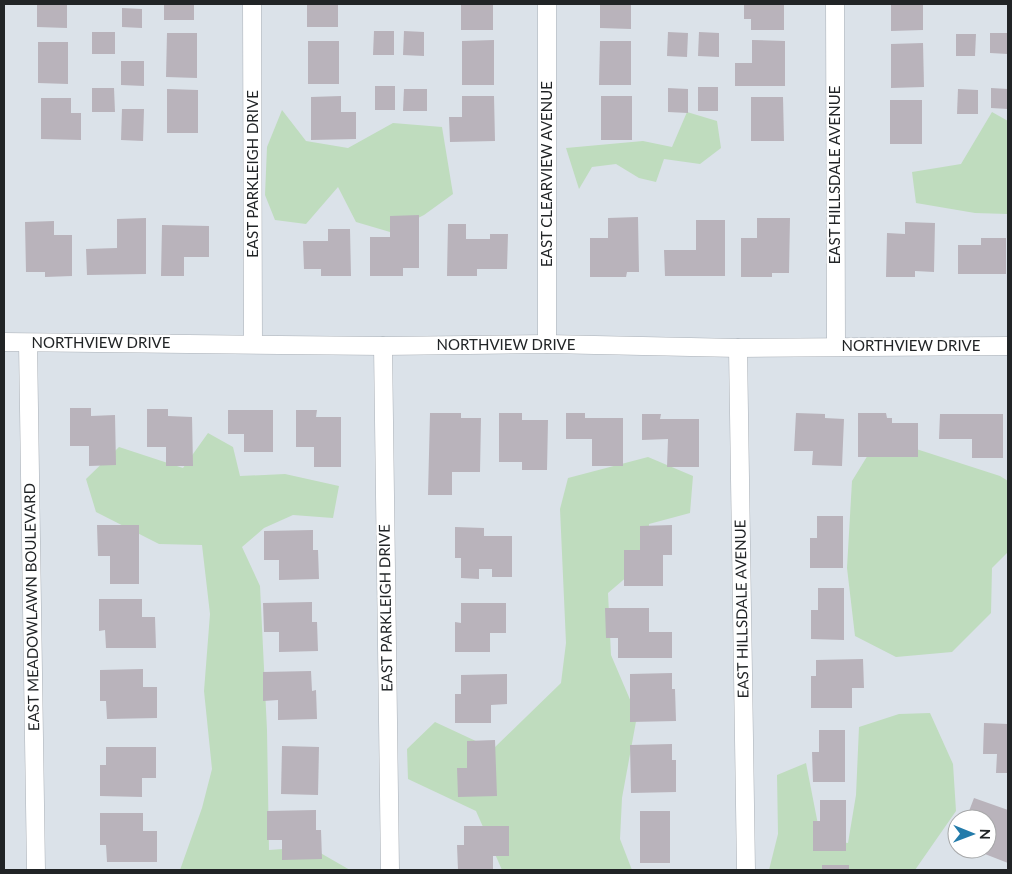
<svg xmlns="http://www.w3.org/2000/svg" width="1012" height="874" viewBox="0 0 1012 874" font-family="Lato,sans-serif">
<style>
.green{fill:#bfdcbe}
.building{fill:#b9b3bb}
.lines{fill:none;stroke-linecap:round;stroke-linejoin:round}
.minor-casing{stroke:#aab0b7;stroke-width:19}
.minor{stroke:#fff;stroke-width:18}
.labels{text-anchor:middle;stroke-width:4.5;stroke-linejoin:round;paint-order:stroke}
.street-label{font-size:15px;fill:#212426;stroke:#fff}
</style>
<rect width="100%" height="100%" fill="#dbe2e9"/>
<!-- green -->
<g class="green">
<path d="M282,110L306,141L348,148L393,123L442,127L453,194L424,215L390,232L356,222L338,187L306,224L275,220L265,195L267,147Z"/>
<path d="M687,112L717,121L721,148L700,164L664,159L656,182L639,178L616,164L592,167L579,189L566,148L643,141L672,147Z"/>
<path d="M992,112L1008,121V214L975,213L916,203L912,172L961,164Z"/>
<path d="M208,433L233,447L240,476L285,474L339,486L333,518L293,515L264,528L242,547L260,586L267,730L269,850L310,847L350,870H180L202,808L212,769L204,691L210,614L202,545L159,544L96,512L86,479L119,447L183,468Z"/>
<path d="M879,437L1000,476L1008,481V552L992,568L991,613L952,652L896,657L855,636L847,568L852,481Z"/>
<path d="M648,457L693,476L690,513L649,524V558L608,593L611,655L637,716L622,798L620,839L632,870H502L476,811L408,779L407,749L435,722L493,749L561,683L566,643L560,509L568,478Z"/>
<path d="M930,713L953,764L956,811L915,870H769L778,834L777,775L806,763L821,840L848,843L856,795L859,727L899,714Z"/>
</g>
<!-- building -->
<g class="building">
<path d="M37,4H67V28L37,27Z"/>
<rect x="164" y="4" width="30" height="16"/>
<rect x="307" y="4" width="31" height="23"/>
<rect x="461" y="4" width="32" height="26"/>
<path d="M600,4H631V29L600,28Z"/>
<path d="M744,4H784V30H751V19H744Z"/>
<path d="M891,4H923V30L891,31Z"/>
<path d="M122,8L142,9V28L122,27Z"/>
<path d="M374,31H394V55H373Z"/>
<path d="M404,31L424,32V56L403,55Z"/>
<rect x="92" y="32" width="23" height="22"/>
<path d="M668,32L688,33L687,57L667,56Z"/>
<path d="M699,32L719,33V57L698,56Z"/>
<path d="M167,33H197V78L166,77Z"/>
<path d="M990,33H1008V54L990,53Z"/>
<path d="M956,34H976L975,56H956Z"/>
<path d="M494,40V85H462V41Z"/>
<path d="M752,40L785,41V86H735V63H752Z"/>
<rect x="308" y="41" width="31" height="43"/>
<path d="M600,41H631V85H599Z"/>
<path d="M38,42H68V84L38,83Z"/>
<path d="M923,43L924,87L891,88V44Z"/>
<path d="M121,61H144V86L121,85Z"/>
<rect x="375" y="86" width="20" height="24"/>
<rect x="698" y="87" width="20" height="24"/>
<path d="M92,88H114L115,112H92Z"/>
<path d="M668,88L688,89V113L668,112Z"/>
<path d="M991,88L1008,89V109L991,108Z"/>
<path d="M167,89L198,90V133H167Z"/>
<path d="M404,89H427V111H403Z"/>
<path d="M958,89L978,90V114H957Z"/>
<path d="M341,96V112H356V139L311,140V97Z"/>
<path d="M462,96H494L495,141L450,142L449,117H462Z"/>
<rect x="601" y="96" width="31" height="44"/>
<path d="M751,97H783L784,141H751Z"/>
<path d="M41,98H71V113H81V140L41,139Z"/>
<rect x="890" y="100" width="32" height="44"/>
<path d="M122,109H144L143,141L121,140Z"/>
<path d="M419,215V268H403V276H370V237H390V216Z"/>
<path d="M638,217L639,272H627L626,277H590V238H608V218Z"/>
<path d="M146,218V274L87,275L86,249L117,248V219Z"/>
<path d="M757,218H790L789,273H772V277H741V238H757Z"/>
<path d="M696,220H725V276H665L664,250H696Z"/>
<path d="M54,221V235H72V276L45,277V272H26L25,222Z"/>
<path d="M905,222L935,223L934,272L915,271V277H886L887,233L905,234Z"/>
<path d="M448,224H466V239H490V234H508L507,269H477V276H447Z"/>
<path d="M162,225L209,226V257H184V276H161Z"/>
<path d="M328,229H350L351,276H321V269H304L303,241H328Z"/>
<path d="M981,238H1006V274H958V245H981Z"/>
<path d="M70,408H91V416L115,415L116,465L89,466V446H70Z"/>
<path d="M147,409H168V416L192,417L193,466H166V447H147Z"/>
<path d="M228,410H273V452H244V434H228Z"/>
<path d="M296,410H317L316,417H341V467H314V447H296Z"/>
<path d="M430,413H461V418H481L480,472H452V495H428Z"/>
<path d="M499,413H522V420H548L547,470H522V462H499Z"/>
<path d="M566,413H585V418H623V466H592V439H566Z"/>
<path d="M796,413L825,414V418L844,419L842,466L812,465L813,451H794Z"/>
<path d="M858,413H886L887,418H892V423H918V457H858Z"/>
<path d="M642,414H661L660,419H699V467H667L668,439L642,440Z"/>
<path d="M940,414H1003V458H972V439H939Z"/>
<path d="M817,516H843V568H810V538H817Z"/>
<path d="M97,525H139V584H110V556H98Z"/>
<path d="M672,525V555H663V586H624V550H640V526Z"/>
<path d="M455,527L484,528V536H512V577H492V569H479V579L461,578V558H455Z"/>
<path d="M313,530V550H318L319,579L279,580V560H264V531Z"/>
<path d="M818,588H844V640L811,639V610H818Z"/>
<path d="M99,599H142V617H155L156,648H106L105,630L99,631Z"/>
<path d="M312,602V622H317L318,651L279,652V632H264L263,603Z"/>
<path d="M461,603H506V633H490V652H455V622L461,623Z"/>
<path d="M605,608H649V632H672V658H618V638H606Z"/>
<path d="M863,659L864,688H852V708H811V676H816V660Z"/>
<path d="M143,669V687H157V718L107,719L106,701H100V670Z"/>
<path d="M311,671L312,691L316,690L317,719L278,720V700L263,701V672Z"/>
<path d="M672,673V689H675L676,721L630,722V674Z"/>
<path d="M507,674V704L491,705V723H455V694H461V675Z"/>
<path d="M984,723L1008,724V773H996L997,754H983Z"/>
<path d="M819,730H845V782H813L812,752H819Z"/>
<path d="M495,740L497,796L458,797L457,768H467V741Z"/>
<path d="M672,744V760H676V792L631,793L630,745Z"/>
<path d="M282,746L319,747L318,795L281,794Z"/>
<path d="M106,747H156V778H142V797L100,796V765H106Z"/>
<path d="M974,798L1008,810V863L972,849H987V819H966Z"/>
<path d="M820,800H846V851H813V821H820Z"/>
<path d="M316,810V830H321L322,859L282,860V840H267V811Z"/>
<rect x="640" y="811" width="30" height="52"/>
<path d="M100,813H143V831H157V862H107L106,845H100Z"/>
<path d="M464,826H509V856H493V870H458L457,845H464Z"/>
<rect x="822" y="865" width="27" height="5"/>
</g>
<g class="lines">
<!-- minor casing -->
<g class="minor-casing">
<g id="minor">
<path d="M252,4L253,343"/>
<path d="M547,4V344"/>
<path d="M835,4L836,346"/>
<path d="M4,342L383,346L547,344L738,348L1008,346"/>
<path d="M28,343L36,870"/>
<path d="M383,346L390,870"/>
<path d="M738,348L746,870"/>
</g>
</g>
<!-- minor -->
<use href="#minor" class="minor"/>
</g>
<g class="labels">
<!-- street labels -->
<g class="street-label">
<text transform="translate(253 174) rotate(-90)" y="5">EAST PARKLEIGH DRIVE</text>
<text transform="translate(547 174) rotate(-90)" y="5">EAST CLEARVIEW AVENUE</text>
<text transform="translate(835 175) rotate(-90)" y="5">EAST HILLSDALE AVENUE</text>
<text x="101" y="348">NORTHVIEW DRIVE</text>
<text x="506" y="350">NORTHVIEW DRIVE</text>
<text x="911" y="351">NORTHVIEW DRIVE</text>
<text transform="translate(32 607) rotate(-91)" y="5">EAST MEADOWLAWN BOULEVARD</text>
<text transform="translate(386 608) rotate(-91)" y="5">EAST PARKLEIGH DRIVE</text>
<text transform="translate(742 609) rotate(-91)" y="5">EAST HILLSDALE AVENUE</text>
</g>
</g>
<!-- border -->
<rect width="1012" height="874" fill="none" stroke="#212426" stroke-width="10"/>
<!-- north arrow -->
<g transform="translate(972 834) rotate(91)"><circle r="24" fill="#ffffff" stroke="#a6a7a8"/>
<path d="M0-4L9 19L0 12L-9 19Z" fill="#237baa"/>
<text y="-8" font-size="14" font-weight="bold" text-anchor="middle" fill="#212426">N</text>
</g>
</svg>
